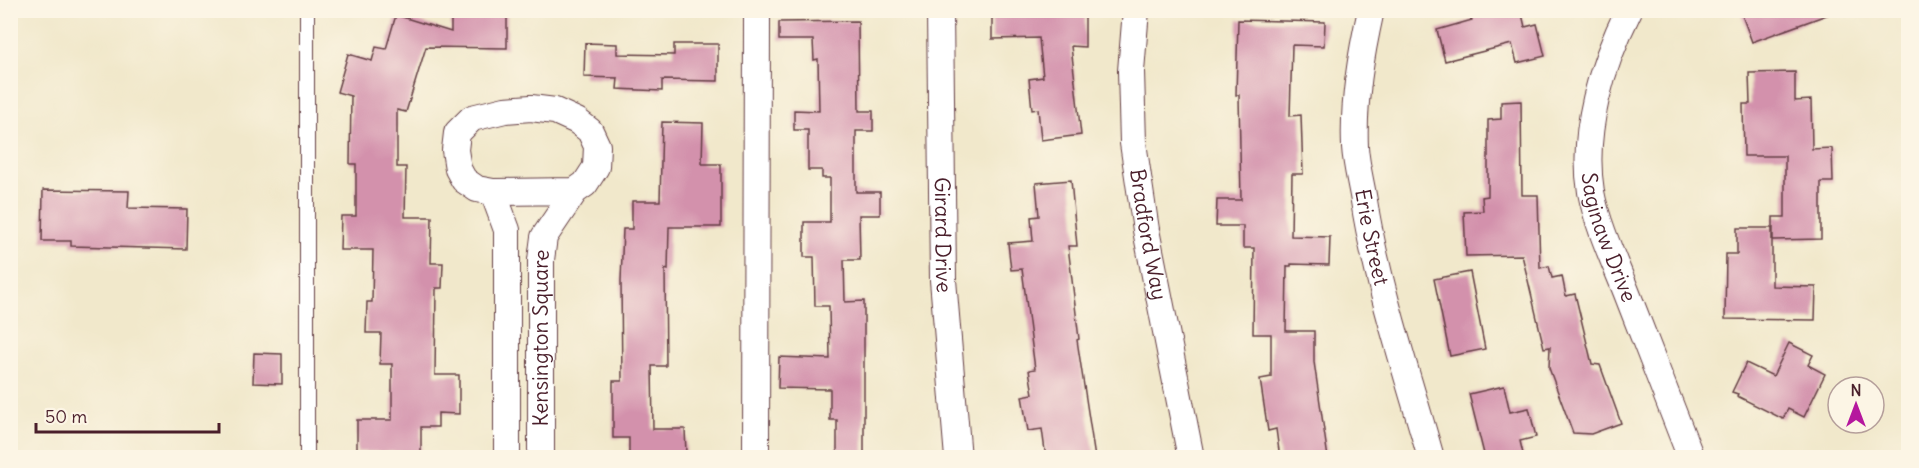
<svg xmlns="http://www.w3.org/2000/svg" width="1919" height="468" viewBox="0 0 1919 468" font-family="Delius,sans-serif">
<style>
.building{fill:#d391ac}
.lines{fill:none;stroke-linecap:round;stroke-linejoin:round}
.lane-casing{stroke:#633d43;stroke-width:16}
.street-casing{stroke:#633d43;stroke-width:28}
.lane{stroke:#fff;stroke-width:14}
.street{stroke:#fff;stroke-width:26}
.labels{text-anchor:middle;stroke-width:5;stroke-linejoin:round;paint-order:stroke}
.street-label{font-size:21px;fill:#4a1f2b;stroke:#fcf5e5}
</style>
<rect width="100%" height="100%" fill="#fcf5e5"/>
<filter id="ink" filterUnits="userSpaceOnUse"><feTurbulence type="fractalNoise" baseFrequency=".0167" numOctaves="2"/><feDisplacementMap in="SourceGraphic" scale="12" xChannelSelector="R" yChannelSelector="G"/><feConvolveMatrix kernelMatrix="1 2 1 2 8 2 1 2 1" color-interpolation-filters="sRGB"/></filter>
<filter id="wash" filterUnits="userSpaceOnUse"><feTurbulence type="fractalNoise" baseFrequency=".008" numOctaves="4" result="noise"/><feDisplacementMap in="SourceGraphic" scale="24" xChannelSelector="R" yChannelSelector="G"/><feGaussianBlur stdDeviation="1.35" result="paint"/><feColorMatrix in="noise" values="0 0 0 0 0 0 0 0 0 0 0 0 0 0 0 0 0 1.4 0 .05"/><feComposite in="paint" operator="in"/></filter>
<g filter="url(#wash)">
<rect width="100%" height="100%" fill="#f1e8cb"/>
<g id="blocks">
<!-- building -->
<g class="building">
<path d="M460,10H507V48L426,47L406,112L397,110V167H406L405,217H432L431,263H443L442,288H436L435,375H459V414L438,413V427H421V452H357V420H392V364H380L381,333H366L367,302H372L373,250H340L341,216H356V164H350L351,96L337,92L348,54L372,61L376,47L386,49L396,15L451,32V14H460Z"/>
<path d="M992,10H1085V47L1071,46L1081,135L1041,140L1038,109L1032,110L1029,79L1043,77L1039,38L992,39Z"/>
<path d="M1470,10H1521L1525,27L1537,24L1545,56L1517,63L1512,44L1445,61L1437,30L1472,20Z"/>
<path d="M1740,10H1831L1832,13L1752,42Z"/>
<path d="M1238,20L1325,22L1324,46L1292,45L1290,116L1301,115L1303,174H1292L1291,236L1330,237L1329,265L1291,264V266H1287L1286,331H1314V362L1328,458H1280L1276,429L1268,431L1260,379L1271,377V334H1253L1254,248H1243V226H1216L1217,200H1241L1239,95H1236Z"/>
<path d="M858,21L859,111H873V131H856V192H880V215H859L860,260H844L845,302L864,301V458H837V420H830V389L778,388L779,357L830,359L829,306H815L814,257H804V222H830V178H822V170H808V130H794V110L819,111L818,59L814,60L813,40H779V22Z"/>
<path d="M585,43L617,44V54L674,55V44H718V81L662,80V91L617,89L618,78L584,77Z"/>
<path d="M1795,72V101L1811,100L1812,149L1832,148L1833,182H1821V239L1773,240V217H1785V156H1744L1743,104H1750L1749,73Z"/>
<path d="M1521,101L1522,195H1538L1540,268L1549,266L1552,278L1562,276L1566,296L1575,294L1592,364L1600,365L1621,423L1591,434L1573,433L1549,368L1550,347L1544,348L1522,255L1466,256L1464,212L1483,211L1482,197L1488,196V120L1501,119V102Z"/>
<path d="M662,122L703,123L702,164H721V227H669L668,270L665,269L666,366H652L653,429H685L686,454H629V438H613V381H622L621,281L623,229H632V201H660Z"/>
<path d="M1071,180L1077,246H1068L1079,339L1077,340L1095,458H1046L1042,429L1028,431L1022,396L1033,394L1029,370L1035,369L1022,269L1011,270L1008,243L1033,241L1031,217L1039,216L1036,183Z"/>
<path d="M43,190L129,191L128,208L187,209L186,249L71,246V241H42Z"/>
<path d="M1737,228H1772V286L1816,287L1815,320L1725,319L1726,254H1737Z"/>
<path d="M1470,272L1485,349L1450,356L1434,279Z"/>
<path d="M1789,343L1813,355L1808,365L1825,374L1804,417L1788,409L1783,419L1737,396L1738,394L1732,392L1746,363L1773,376Z"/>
<path d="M254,353L282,354V384L253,383Z"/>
<path d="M1504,386L1510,412L1529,408L1536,437L1520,441L1524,458H1485L1469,394Z"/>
</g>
</g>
</g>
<g filter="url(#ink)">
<use href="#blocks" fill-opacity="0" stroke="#633d43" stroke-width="1.5"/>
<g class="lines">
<!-- lane casing -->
<g class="lane-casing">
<path id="lane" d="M307,10V458"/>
</g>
<!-- street casing -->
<g class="street-casing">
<g id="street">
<path id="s1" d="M940,10L943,280L958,458"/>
<path id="s2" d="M1136,10L1131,71L1133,143L1146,230L1191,458"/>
<path id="s3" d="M1371,10C1361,55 1353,101 1355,147C1356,164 1361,183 1364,201C1378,288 1407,373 1431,458"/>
<path id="s4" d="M1629,10C1602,64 1581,131 1591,192C1597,224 1614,261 1626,291C1648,347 1669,402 1691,458"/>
<path d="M493,192L507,230V458"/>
<path id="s5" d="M541,458V260L544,237L575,191L585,184L596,167L597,146L590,131L577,121L555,111L531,108L505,110L472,118L457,133L455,150L458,169L464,180L477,189L493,192L575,191"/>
<path d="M756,458L757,10"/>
</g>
</g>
<!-- lane -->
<use href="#lane" class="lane"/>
<!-- street -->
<use href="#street" class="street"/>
</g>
</g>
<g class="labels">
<!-- street labels -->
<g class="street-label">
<text dy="7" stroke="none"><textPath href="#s1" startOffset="225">Girard Drive</textPath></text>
<text dy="7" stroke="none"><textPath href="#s2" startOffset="226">Bradford Way</textPath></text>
<text dy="7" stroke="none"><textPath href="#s3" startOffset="230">Erie Street</textPath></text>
<text dy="7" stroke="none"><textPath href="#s4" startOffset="237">Saginaw Drive</textPath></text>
<text dy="7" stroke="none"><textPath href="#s5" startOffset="120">Kensington Square</textPath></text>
</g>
</g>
<!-- margin -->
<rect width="1919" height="468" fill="none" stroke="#fcf5e5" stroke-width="36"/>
<!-- north arrow -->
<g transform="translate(1856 405)"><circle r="28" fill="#fcf5e5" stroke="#b59f9b" stroke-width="1.5"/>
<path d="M0-4.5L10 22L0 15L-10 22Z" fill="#b5179e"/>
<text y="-9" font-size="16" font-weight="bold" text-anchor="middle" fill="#4a1f2b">N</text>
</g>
<!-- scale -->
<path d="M36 423v9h183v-9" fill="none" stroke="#4a1f2b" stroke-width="3"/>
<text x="45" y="423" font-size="18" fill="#4a1f2b" stroke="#fcf5e5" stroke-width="4.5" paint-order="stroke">50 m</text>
</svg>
